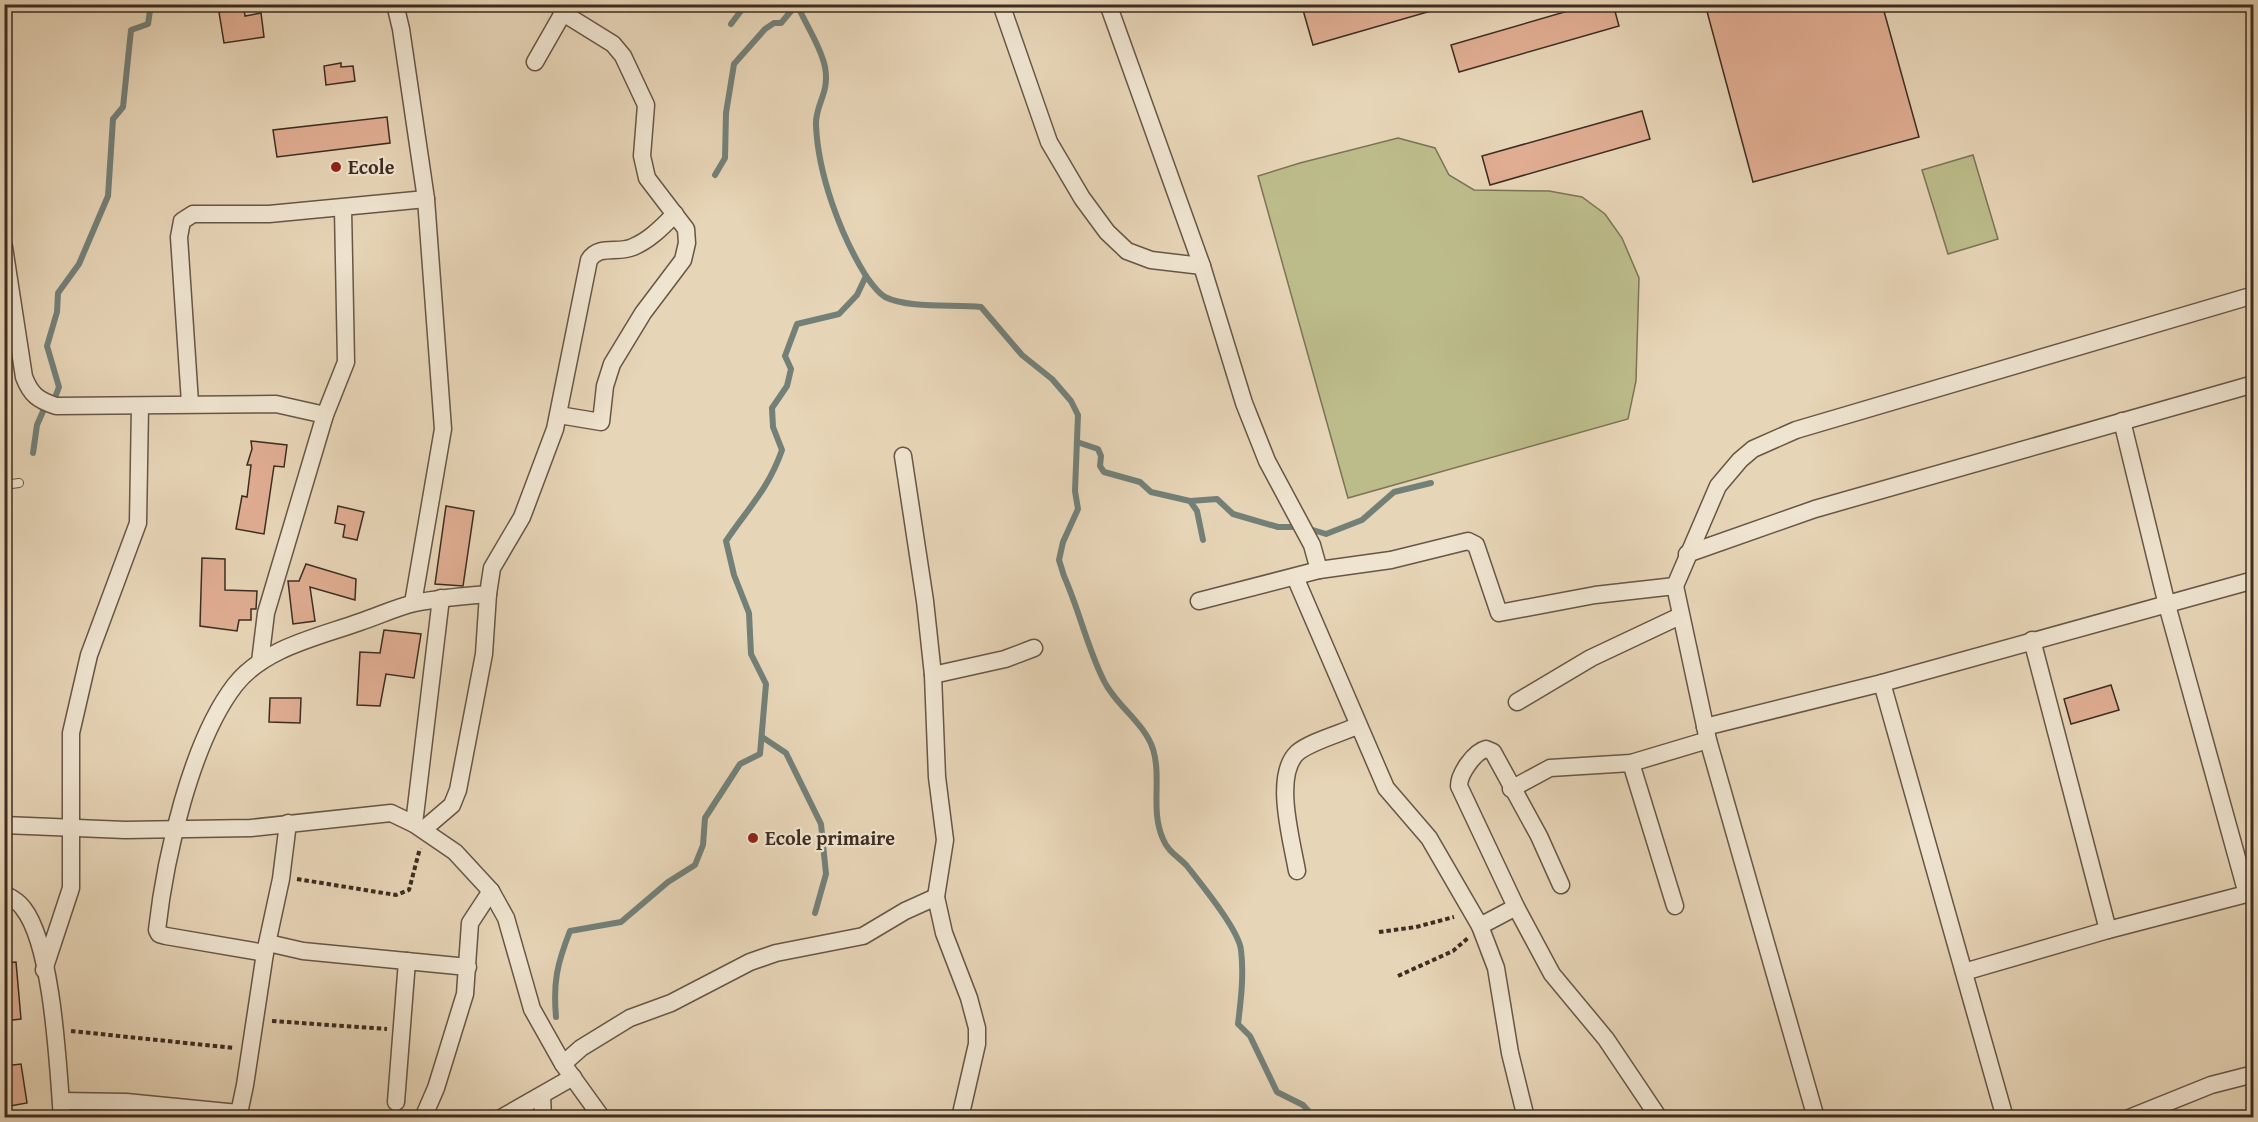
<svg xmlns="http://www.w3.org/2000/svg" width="2258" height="1122" viewBox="0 0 2258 1122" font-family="'Gentium Book Plus',serif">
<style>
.green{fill:#bcbc8a;stroke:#7c7456;stroke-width:1.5}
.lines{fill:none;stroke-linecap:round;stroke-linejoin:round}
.stream{stroke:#738078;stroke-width:6}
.building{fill:#e0ad92;stroke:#3c2c21;stroke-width:1.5}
.lane-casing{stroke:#675646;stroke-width:10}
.street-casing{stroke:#675646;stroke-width:19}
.path{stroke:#3c2c21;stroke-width:4;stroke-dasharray:4.5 3;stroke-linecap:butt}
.lane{stroke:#efe4d0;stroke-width:8}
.street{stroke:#efe4d0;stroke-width:16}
.poi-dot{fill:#8f2418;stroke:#efe4d0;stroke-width:2}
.labels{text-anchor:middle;stroke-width:4.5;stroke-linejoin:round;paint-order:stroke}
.poi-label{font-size:20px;font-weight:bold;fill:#3c2c21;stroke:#efe4d0;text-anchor:start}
</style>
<rect width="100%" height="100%" fill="#e7d5b7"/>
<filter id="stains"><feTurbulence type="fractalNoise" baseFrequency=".00333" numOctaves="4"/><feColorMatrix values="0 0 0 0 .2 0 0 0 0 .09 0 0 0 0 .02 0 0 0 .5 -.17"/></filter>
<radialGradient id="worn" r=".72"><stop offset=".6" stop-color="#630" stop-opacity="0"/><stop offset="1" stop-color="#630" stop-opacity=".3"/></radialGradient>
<!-- green -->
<g class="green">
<path d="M1398,138L1435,148L1449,175L1474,190L1549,191L1582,197L1605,214L1622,238L1639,278L1636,381L1628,419L1348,498L1258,176L1300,163Z"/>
<path d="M1973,155L1998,239L1948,254L1922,170Z"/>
</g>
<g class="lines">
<!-- stream -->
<g class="stream">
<path d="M797,4C805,24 821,46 825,67C830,94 815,104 816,125C818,174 840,234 866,276C871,283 877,292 885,297C909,309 954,304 981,307L1022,355L1052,379L1071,401L1078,415L1075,491L1078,509L1063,542L1059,560L1064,576C1079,610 1087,646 1103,679C1115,705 1144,722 1153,749C1162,779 1150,810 1163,839C1168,852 1179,857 1187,866C1201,884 1239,930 1241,950C1244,974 1241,1000 1238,1024L1250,1036L1277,1092L1303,1105L1315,1118"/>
<path d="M731,24L746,4"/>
<path d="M715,175L725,158L726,113L734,64L765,29L774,23H781L797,4"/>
<path d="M1077,442L1098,449L1101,456L1100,466L1104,472L1140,482L1151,492L1190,501L1197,511L1203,540"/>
<path d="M33,453L37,425L44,409L53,403L59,387L47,346L57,312L58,293L79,264L108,196L113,119L123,107L131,30L148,24L151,4"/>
<path d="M1190,501L1217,499L1233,514L1278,527H1303L1326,534L1362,520L1394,492L1431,483"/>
<path d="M762,737L786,753L821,824L826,874L815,913"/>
<path d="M556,1017C553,982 557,964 570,931L621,922L668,882L695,865L703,845L705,818L740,764L760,754L766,684L751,654L749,613L734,575L726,541C748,508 768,490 782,450L773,427L772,408L787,386L791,369L785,356L797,324L839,314L857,295L866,276"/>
</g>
</g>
<!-- building -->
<g class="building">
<path d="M1321,4H1438V9L1313,45L1303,10Z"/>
<path d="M1592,4H1613L1619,26L1459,72L1451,45Z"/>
<path d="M1705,4H1882L1919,137L1753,182Z"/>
<path d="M244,8L245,16L261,13L264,37L224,43L219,12Z"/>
<path d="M341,63V67L353,66L355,81L326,85L324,66Z"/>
<path d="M1642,111L1650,139L1490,185L1482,156Z"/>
<path d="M387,117L390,143L277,157L273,130Z"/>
<path d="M251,441L287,445L284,467L274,466L264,534L236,529L242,496L247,497L251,465H247L252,449Z"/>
<path d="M338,506L364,512L357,540L343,537L345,525L335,523Z"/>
<path d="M446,506L474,511L463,586L435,584Z"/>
<path d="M202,558L225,559V590L257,591L256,609H251V620H239L237,631L200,626Z"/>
<path d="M306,564L356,579L355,600L310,587L315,621L293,624L288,581H299Z"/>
<path d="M384,630L421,634L414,678L386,674L380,706L357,705L360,652L380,653Z"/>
<path d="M2111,685L2119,710L2071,724L2064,699Z"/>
<path d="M270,698H301L300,723L269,722Z"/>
<path d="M16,962L21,1019L4,1021V963Z"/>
<path d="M21,1064L27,1103L4,1107V1066Z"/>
</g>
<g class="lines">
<!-- lane casing -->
<g class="lane-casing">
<path id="lane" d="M4,485L19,483"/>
</g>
<!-- street casing -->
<g class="street-casing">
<g id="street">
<path d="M395,4L401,29L426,199L443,429L413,603"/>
<path d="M1001,4L1049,142L1082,198L1107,232L1127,251L1151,260L1202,266"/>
<path d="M1108,4L1202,266L1244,403L1267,461L1312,545L1319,570"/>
<path d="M535,62L563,13L558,5"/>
<path d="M4,247L24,377C31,395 38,400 56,406L276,404L325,415"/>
<path d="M190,403L179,237L182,221L193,214H269L426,199"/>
<path d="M559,415L601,422L605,386L612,364L643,313L683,260L687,243L686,229L647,178L642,156L646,105L623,56L613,44L563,13"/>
<path d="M2122,421L2167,605L2247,894"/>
<path d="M903,456L925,601L933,675L1005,659L1034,648"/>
<path d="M1687,554L1815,509L2254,384"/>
<path d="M1295,577L1386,788L1429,838L1480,926L1496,968L1510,1053L1526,1118"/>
<path d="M1199,601L1319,570L1391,560L1468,541L1476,545L1499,613L1595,595L1675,586"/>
<path d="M2032,640L2108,930"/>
<path d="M260,662L266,613L325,415L346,362L343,209"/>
<path d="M933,675L937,777L945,840L936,897L944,933L969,998L977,1028V1044L960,1118"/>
<path d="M1882,683L2005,1118"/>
<path d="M1517,702L1591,658L1680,616"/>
<path d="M1705,727L1882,683L2254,580"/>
<path d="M1631,763L1675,906"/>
<path d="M1511,789L1550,768L1631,763L1708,740"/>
<path d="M414,824L441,598"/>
<path d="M4,825L125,830L251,828L391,813L414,824L455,852L491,891L506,918L532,1009L563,1064L602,1118"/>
<path d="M424,829L452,805L458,790L484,654L488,594"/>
<path d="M1297,871C1292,841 1273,776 1297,753C1309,742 1342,733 1357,726"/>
<path d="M4,894C10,897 19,902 23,908C53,946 58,1067 62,1118"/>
<path d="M1516,907L1459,786C1459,774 1474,752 1486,749L1493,752L1539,836L1561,885"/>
<path d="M1480,926L1516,907L1552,974L1606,1039L1659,1118"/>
<path d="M268,943L303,951L468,967"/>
<path d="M265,953L166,936L159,934L157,930C165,858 191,742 235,685C264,648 318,637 360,622C378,616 397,607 415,603C439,598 463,596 488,594L492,568L522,517L555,429L589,260C599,244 618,254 633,247C650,240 662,227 675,214"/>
<path d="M44,970L71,888V733L89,655L138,523L140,406"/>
<path d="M1964,972L2108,930L2254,892"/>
<path d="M563,1064L581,1048L630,1018L671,1003L750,962L776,953L863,936L905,911L936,897"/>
<path d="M542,1096L543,1118"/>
<path d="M61,1101L126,1102L238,1113"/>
<path d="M396,1102L407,961"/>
<path d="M238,1118L245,1085L265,953L281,879L288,823"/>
<path d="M423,1118L436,1088L465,994L470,923L491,891"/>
<path d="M501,1118L573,1077"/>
<path d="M1816,1118L1708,740L1675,586L1718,486L1740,460L1753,449L1796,430L2254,295"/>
<path d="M2129,1118L2211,1085L2254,1074"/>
</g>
</g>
<!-- path -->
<g class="path">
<path d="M2241,4L2254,21"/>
<path d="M297,879L396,895L409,890L420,848"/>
<path d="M1379,932L1416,927L1454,917"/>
<path d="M1398,976L1453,951L1468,938"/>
<path d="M272,1021L387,1029"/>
<path d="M71,1031L234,1048"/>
</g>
<!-- lane -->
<use href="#lane" class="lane"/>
<!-- street -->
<use href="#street" class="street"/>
</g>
<!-- markers -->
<g class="poi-dot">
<circle cx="336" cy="167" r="6"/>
<circle cx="753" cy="838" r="6"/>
</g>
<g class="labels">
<!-- poi labels -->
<g class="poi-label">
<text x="348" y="174">Ecole</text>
<text x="765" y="845">Ecole primaire</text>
</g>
</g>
<!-- margin -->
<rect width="2258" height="1122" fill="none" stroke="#e7d5b7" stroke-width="24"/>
<rect x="6" y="6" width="2246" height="1110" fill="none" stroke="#3c2c21" stroke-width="3"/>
<rect x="12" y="12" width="2234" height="1098" fill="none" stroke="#3c2c21" stroke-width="1.5"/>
<rect width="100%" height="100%" filter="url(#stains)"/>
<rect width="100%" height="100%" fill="url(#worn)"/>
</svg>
